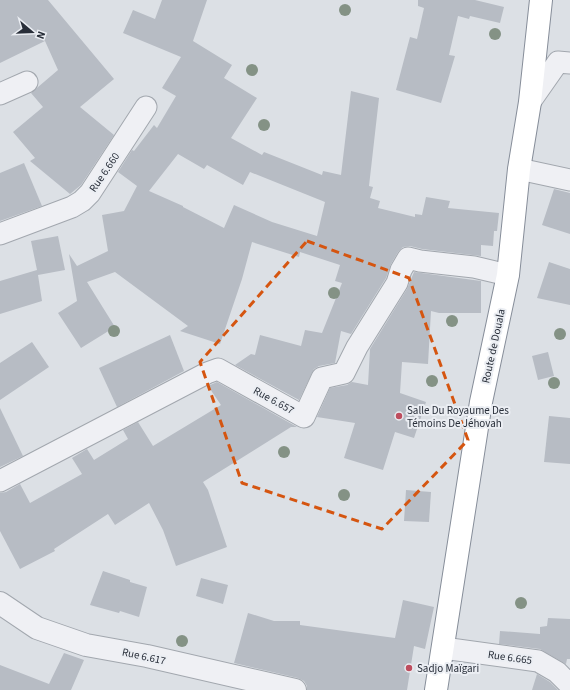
<svg xmlns="http://www.w3.org/2000/svg" width="570" height="690" viewBox="0 0 570 690" font-family="'Source Sans 3',sans-serif">
<style>
.building{fill:#b7bcc4;fill-rule:evenodd}
.lines{fill:none;stroke-linecap:round;stroke-linejoin:round}
.minor-casing{stroke:#a2a7ae;stroke-width:23}
.tertiary-casing{stroke:#a2a7ae;stroke-width:24}
.trunk-casing{stroke:#868d99;stroke-width:24}
.minor{stroke:#eff0f4;stroke-width:21}
.tertiary{stroke:#eff0f4;stroke-width:22}
.trunk{stroke:#fff;stroke-width:22}
.tree{fill:#849285}
.marked{fill:none;stroke:#d55510;stroke-width:3;stroke-dasharray:8 5;stroke-linejoin:round}
.poi-dot{fill:#be4d5e;stroke:#ebeef3;stroke-width:1.5}
.labels{text-anchor:middle;stroke-width:4;stroke-linejoin:round;paint-order:stroke}
.street-label{font-size:11px;fill:#282e39;stroke:#ebeef3}
.poi-label{font-size:11px;fill:#282e39;stroke:#ebeef3;text-anchor:start}
</style>
<rect width="100%" height="100%" fill="#dce0e5"/>
<!-- building -->
<g class="building">
<path d="M0,0H48L114,79L80,107L114,135L81,185L70,194L30,161L35,158L13,132L43,107L31,93L58,70L45,41L0,63Z"/>
<path d="M162,0H207L193,41L232,65L224,78L257,98L231,138L262,155L264,152L322,175L323,171L341,175L351,91L379,98L369,186L373,187L370,198L380,201L378,208L415,217V214L422,215L426,197L450,201L448,208L499,213L497,231H494L493,246L481,245V256L422,249L410,246L403,247L398,252L391,264L386,278L351,334L341,331L335,363L319,366L314,369L299,400L235,365L251,354L255,355L260,335L301,346L305,330L322,333L342,283L335,281L340,265L300,252L299,257L252,242L242,279L220,344L180,331L188,326L115,272L87,282L115,327L81,348L58,313L77,301L69,254L77,266L108,251L102,215L124,211L137,186L118,172L132,150L134,151L154,125L157,128L176,96L162,88L181,57L123,33L133,10L155,19ZM178,154L204,169L207,165L243,185L250,172L325,202L317,236L272,222L234,205L224,228L183,207V206L149,191Z"/>
<path d="M418,0H475L504,7L500,23L470,16L469,19L458,16L449,55L455,56L441,103L396,90L410,37L417,39L424,8L418,6Z"/>
<path d="M24,163L42,206L0,221V173Z"/>
<path d="M554,189L570,193V234L542,225Z"/>
<path d="M58,236L65,270L38,275L42,301L0,314V281L37,270L31,241Z"/>
<path d="M549,262L570,269V305L537,298Z"/>
<path d="M414,272L481,281V313H439L431,311L428,364L402,362L400,393L426,402L414,438L395,432L383,470L344,458L355,423L317,417L330,388L347,385L352,382L368,385L370,349L407,289Z"/>
<path d="M170,335L184,371L117,407L99,368Z"/>
<path d="M32,342L49,367L0,400V363Z"/>
<path d="M548,352L554,376L538,380L532,356Z"/>
<path d="M217,382L297,427H291L203,482L208,490L227,547L176,566L163,530L149,503L115,525L108,514L54,549L55,551L20,569L0,531V493L6,492L20,484L30,503L82,474L72,458L87,449L94,460L128,439L123,430L138,422L153,446L221,405L208,386Z"/>
<path d="M0,408L23,456L0,467Z"/>
<path d="M549,416L570,418V464L544,462Z"/>
<path d="M406,490L431,492L429,522L404,521Z"/>
<path d="M103,571L130,580V582L147,587L139,617L120,611L119,613L90,605Z"/>
<path d="M201,578L228,585L223,604L196,596Z"/>
<path d="M403,600L434,607L425,649L414,646L407,690H307V686L304,681L298,678L234,663L248,613L274,621H300V625L395,638Z"/>
<path d="M548,618L570,619V659H567L566,664L540,649L499,644L500,631L540,634V627L547,626Z"/>
<path d="M64,653L84,660L71,690H0V665L49,684Z"/>
<path d="M537,674L550,682L558,690H532Z"/>
</g>
<g class="lines">
<!-- minor casing -->
<g class="minor-casing">
<g id="minor">
<path d="M0,94L27,82"/>
<path d="M530,102L558,62L570,63"/>
<path d="M519,169L570,180"/>
<path d="M0,234L72,207L82,201L90,193L146,107"/>
<path d="M0,481L207,373L218,369L304,417L322,378L344,373L357,347L397,283L401,270L408,258L420,261L474,267L508,275"/>
<path d="M443,648L538,661L557,672L570,685"/>
</g>
</g>
<!-- tertiary casing -->
<g class="tertiary-casing">
<path id="tertiary" d="M0,603L37,628L86,645L147,656L295,690"/>
</g>
<!-- trunk casing -->
<g class="trunk-casing">
<path id="trunk" d="M436,690L481,402L508,275L519,169L530,102L541,0"/>
</g>
<!-- minor -->
<use href="#minor" class="minor"/>
<!-- tertiary -->
<use href="#tertiary" class="tertiary"/>
<!-- trunk -->
<use href="#trunk" class="trunk"/>
</g>
<!-- trees -->
<g class="tree">
<circle cx="345" cy="10" r="6"/>
<circle cx="495" cy="34" r="6"/>
<circle cx="252" cy="70" r="6"/>
<circle cx="264" cy="125" r="6"/>
<circle cx="334" cy="293" r="6"/>
<circle cx="452" cy="321" r="6"/>
<circle cx="114" cy="331" r="6"/>
<circle cx="560" cy="334" r="6"/>
<circle cx="432" cy="381" r="6"/>
<circle cx="554" cy="383" r="6"/>
<circle cx="284" cy="452" r="6"/>
<circle cx="344" cy="495" r="6"/>
<circle cx="521" cy="603" r="6"/>
<circle cx="182" cy="641" r="6"/>
</g>
<!-- marked area -->
<path class="marked" d="M307,241L409,278L468,440L382,529L242,483L200,362Z"/>
<!-- markers -->
<g class="poi-dot">
<circle cx="399" cy="416" r="4"/>
<circle cx="409" cy="668" r="4"/>
</g>
<g class="labels">
<!-- street labels -->
<g class="street-label">
<text transform="translate(104 172) rotate(-56)" y="4">Rue 6.660</text>
<text transform="translate(493 346) rotate(-78)" y="4">Route de Douala</text>
<text transform="translate(274 400) rotate(29)" y="4">Rue 6.657</text>
<text transform="translate(144 656) rotate(12)" y="4">Rue 6.617</text>
<text transform="translate(510 657) rotate(8)" y="4">Rue 6.665</text>
</g>
<!-- poi labels -->
<g class="poi-label">
<text x="407" y="414">Salle Du Royaume Des<tspan x="407" dy="13">Témoins De Jéhovah</tspan></text>
<text x="417" y="672">Sadjo Maïgari</text>
</g>
</g>
<!-- north arrow -->
<g transform="translate(32 32) rotate(109)" stroke="#ebeef3" stroke-width="3" paint-order="stroke">
<path d="M0-3L7 15L0 10L-7 15Z" fill="#282e39"/>
<text y="-6" font-size="11" font-weight="bold" text-anchor="middle" fill="#282e39">N</text>
</g>
</svg>
